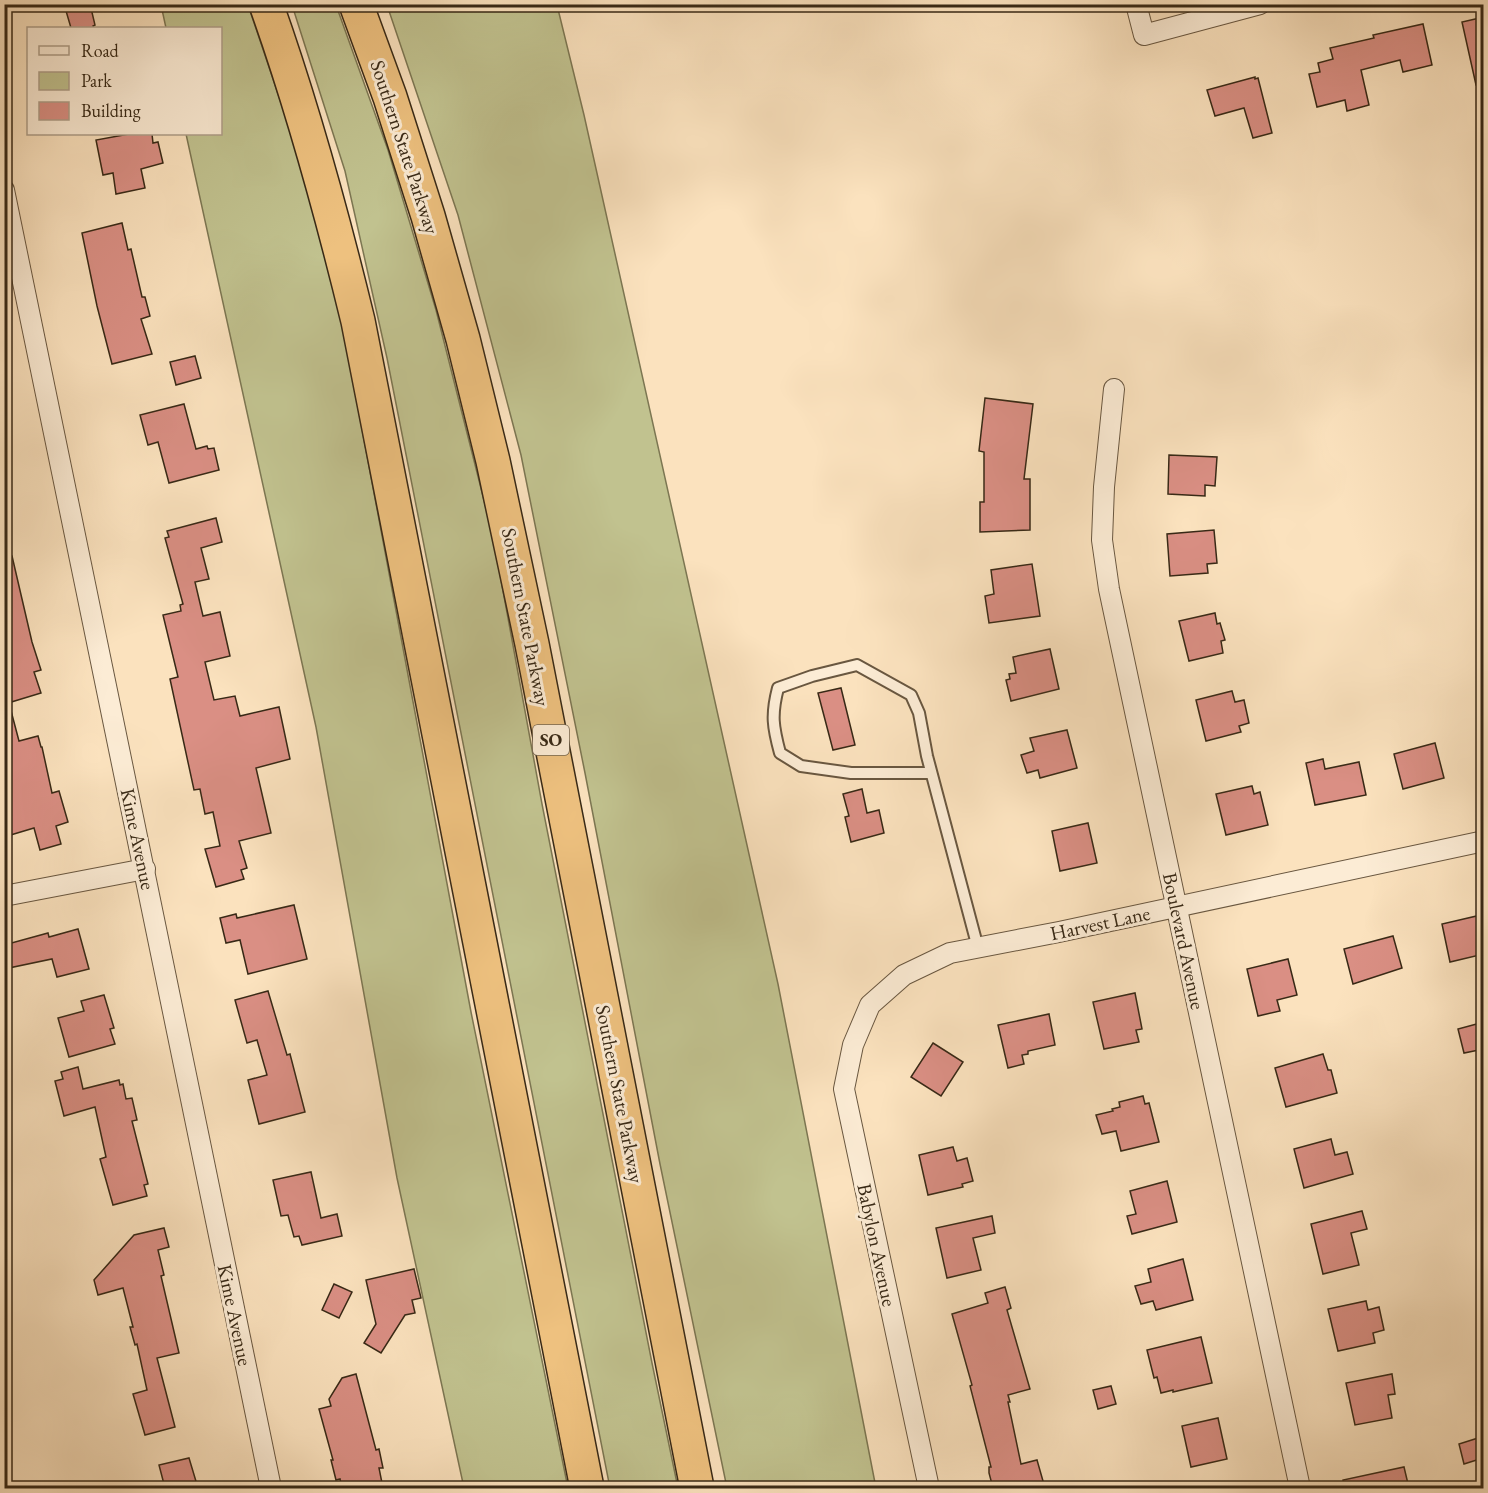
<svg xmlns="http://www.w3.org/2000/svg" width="1488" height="1493" viewBox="0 0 1488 1493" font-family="'EB Garamond',serif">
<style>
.green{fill:#c1c28f;stroke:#7c7652;stroke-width:1.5}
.building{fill:#da8f84;stroke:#382916;stroke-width:1.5}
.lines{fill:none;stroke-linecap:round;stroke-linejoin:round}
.lane-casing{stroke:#695740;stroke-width:14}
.street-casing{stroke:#695740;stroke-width:22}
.highway-casing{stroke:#382916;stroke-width:36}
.lane{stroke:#fcecd5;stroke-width:10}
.street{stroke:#fcecd5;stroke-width:20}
.highway{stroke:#eec17f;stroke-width:33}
.labels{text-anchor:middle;stroke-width:6;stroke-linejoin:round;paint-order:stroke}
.shield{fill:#fcecd5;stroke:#73644f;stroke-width:1.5}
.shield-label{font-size:18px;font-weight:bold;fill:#382916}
.street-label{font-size:20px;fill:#382916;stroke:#fcecd5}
</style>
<rect width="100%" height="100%" fill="#fbe2be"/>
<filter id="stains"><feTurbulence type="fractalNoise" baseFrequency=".00333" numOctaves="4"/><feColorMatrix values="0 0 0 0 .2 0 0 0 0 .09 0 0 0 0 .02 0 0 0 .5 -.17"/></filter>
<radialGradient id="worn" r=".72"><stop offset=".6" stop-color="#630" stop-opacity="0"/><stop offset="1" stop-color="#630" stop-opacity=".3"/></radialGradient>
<!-- green -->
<g class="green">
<path d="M161,5H248L296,147L343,327L471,1012L568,1488H464L397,1178L316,727L186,134H220V28H166Z"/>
<path d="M292,5H336L388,150L436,310L493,536L542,804L652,1363L678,1488H610L387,358L345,171Z"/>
<path d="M387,5H557L584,115L778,984L876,1488H727L660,1164L585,773L521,455L458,215Z"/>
</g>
<!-- building -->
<g class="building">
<path d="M64,4H90L95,25L93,26L94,28H71Z"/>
<path d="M1484,17V84L1476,85L1462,22Z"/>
<path d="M1423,24L1432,65L1403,72L1400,60L1361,70L1369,105L1347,111L1345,100L1317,107L1309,74L1320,72L1318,63L1333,59L1330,48L1374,38L1373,35Z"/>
<path d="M1255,77V79L1258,78L1272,133L1253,138L1244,108L1215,116L1207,90Z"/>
<path d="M129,134H152L153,143L158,142L163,163L141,169L145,188L116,194L113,173L103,175L96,140Z"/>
<path d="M122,223L128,250L131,249L142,297H145L150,316L141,319L152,354L112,364L97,306L82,233Z"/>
<path d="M195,356L201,378L176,385L170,362Z"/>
<path d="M985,398L1033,404L1024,479H1030V530L980,532V502H984V452L979,451Z"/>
<path d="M184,404L196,449L207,446L208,449L214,448L219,470L169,483L158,442L148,445L140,415Z"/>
<path d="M1169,455L1217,457L1215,486L1205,485V496L1168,494Z"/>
<path d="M216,518L222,542L201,548L209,579L195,582L203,616L220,612L230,656L205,662L214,700L235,696L240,716L279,707L290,759L256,768L271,833L239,841L247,868L241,870L244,879L216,887L205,849L220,846L213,812L205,814L200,789L194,790L170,679L178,677L163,615L181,611L180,605L183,604L165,538L169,537L167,531Z"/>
<path d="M1214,530L1217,563L1207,564L1208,573L1170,576L1167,534Z"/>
<path d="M12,556L32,642L41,670L34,672L41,693L8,703L4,690V557Z"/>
<path d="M1032,564L1040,616L989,623L985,596L994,594L991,570Z"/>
<path d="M1215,613L1217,624L1220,623L1225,640L1221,641L1223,653L1189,661L1179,621Z"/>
<path d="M1050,649L1059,689L1011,701L1006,680L1010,679L1009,674L1016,673L1013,657Z"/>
<path d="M841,688L855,745L833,750L818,693Z"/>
<path d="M1232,691L1235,702L1244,700L1249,723L1239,726L1241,732L1206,741L1196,700Z"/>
<path d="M10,707L19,741L38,736L41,747H42L52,793L59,791L68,822L56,826L61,844L40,850L34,828L4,837V708Z"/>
<path d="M1067,730L1077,768L1040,778L1038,770L1027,773L1021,755L1034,751L1030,738Z"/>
<path d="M1435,743L1444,778L1403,789L1394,754Z"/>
<path d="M1323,759L1325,769L1359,762L1366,795L1315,805L1306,763Z"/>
<path d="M1252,786L1254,794L1260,792L1268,825L1226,835L1216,794Z"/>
<path d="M862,789L867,813L879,810L884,833L851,842L845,817L849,816L843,794Z"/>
<path d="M1088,823L1097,863L1060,871L1052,831Z"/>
<path d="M294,905L307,959L248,974L240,940L226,943L220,918L236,914L237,918Z"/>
<path d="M1481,915L1484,925V954L1450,962L1442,924Z"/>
<path d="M78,929L89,969L57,977L52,959L4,969V945L48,933L49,937Z"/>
<path d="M1393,936L1402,968L1353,984L1344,949Z"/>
<path d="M1288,959L1297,995L1277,1000L1280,1011L1258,1016L1247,969Z"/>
<path d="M268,991L287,1055L290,1054L305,1112L259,1124L248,1080L267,1075L257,1040L247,1043L235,1000Z"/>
<path d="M1135,993L1142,1029L1136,1030L1139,1042L1104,1049L1093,1002Z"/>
<path d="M104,995L114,1028L110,1029L115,1044L69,1057L58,1018L84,1011L81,1001Z"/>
<path d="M1049,1014L1055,1045L1028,1051V1054L1022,1055L1024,1064L1008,1068L998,1025Z"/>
<path d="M1484,1022V1049L1464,1053L1458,1029Z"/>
<path d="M933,1043L963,1062L941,1096L911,1077Z"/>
<path d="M1323,1054L1328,1070H1331L1337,1093L1286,1107L1275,1068Z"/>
<path d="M78,1067L83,1089L119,1080L120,1085L123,1084L126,1099L132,1098L137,1120L132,1121L148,1184L144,1185L147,1196L113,1205L100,1159L106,1157L95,1107L64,1116L55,1081L63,1079L61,1072Z"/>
<path d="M1143,1096L1145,1104L1149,1103L1159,1142L1121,1151L1116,1131L1102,1134L1096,1115L1113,1111L1112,1109L1120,1107L1119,1102Z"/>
<path d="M1331,1139L1335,1155L1347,1152L1353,1174L1304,1188L1294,1149Z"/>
<path d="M953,1147L957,1161L967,1158L973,1181L962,1184L963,1187L928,1195L919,1155Z"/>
<path d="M311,1172L321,1218L337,1214L342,1236L302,1245L299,1236L294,1237L288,1215L281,1216L273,1180Z"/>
<path d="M1167,1181L1177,1222L1132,1234L1127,1216L1136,1214L1130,1191Z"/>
<path d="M1362,1211L1367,1229L1351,1233L1359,1265L1323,1274L1311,1224Z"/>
<path d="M992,1216L995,1233L973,1238L981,1270L947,1278L936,1228Z"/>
<path d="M164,1228L169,1247L158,1250L164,1275L161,1276L179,1353L157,1358L175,1427L145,1435L133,1394L147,1390L137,1344L135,1345L130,1327H133L123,1288L98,1295L94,1280L134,1235Z"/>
<path d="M1183,1259L1193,1300L1156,1310L1153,1301L1141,1304L1135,1286L1151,1282L1148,1269Z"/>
<path d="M414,1269L421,1298L412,1300L415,1313L405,1315L381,1353L364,1343L376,1324L366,1280Z"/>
<path d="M334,1284L352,1292L339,1318L322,1310Z"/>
<path d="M1005,1287L1011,1308L1007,1310L1030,1389L1008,1395L1010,1402H1008L1021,1464L1037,1460L1045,1488H993L989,1473V1467H991L970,1386L972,1385L952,1314L988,1303L985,1293Z"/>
<path d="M1366,1301L1368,1310L1379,1307L1384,1330L1373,1333L1375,1343L1338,1351L1328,1309Z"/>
<path d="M1201,1337L1212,1383L1173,1392V1390L1161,1393L1157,1377L1154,1378L1147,1350Z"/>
<path d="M356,1374L376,1450L379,1449L383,1468H379L383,1488H342L340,1479L336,1480L331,1460H333L319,1409L331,1406L329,1399L342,1378Z"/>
<path d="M1392,1374L1395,1394L1388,1395L1392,1418L1355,1425L1346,1383Z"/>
<path d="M1111,1386L1116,1404L1098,1409L1093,1390Z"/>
<path d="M1218,1418L1227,1459L1191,1467L1182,1426Z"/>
<path d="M1478,1438L1483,1458L1464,1464L1459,1444Z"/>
<path d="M189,1458L198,1488H165L159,1465Z"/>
<path d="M1404,1467L1409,1488H1344L1343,1480Z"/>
</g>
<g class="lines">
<!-- lane casing -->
<g class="lane-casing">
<path id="lane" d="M931,773H851L801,766L780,753C773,727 771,715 778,688L812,676L857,665L911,695L919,713L927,756L978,948"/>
</g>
<!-- street casing -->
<g class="street-casing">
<g id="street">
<path d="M1136,4L1144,35L1260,4"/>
<path d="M4,190L271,1488"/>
<path d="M1114,389L1104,487L1102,540L1109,589L1300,1488"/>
<path d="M4,896L145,869"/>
<path d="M929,1488L844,1089L853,1045L870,1005L904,975L950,953L1059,932L1484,841"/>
</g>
</g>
<!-- highway casing -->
<g class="highway-casing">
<g id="highway">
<path d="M266,4C303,108 332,214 358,321L587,1488"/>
<path d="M356,4L390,97L428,216L463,339L493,461L532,644L697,1488"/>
</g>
</g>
<!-- lane -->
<use href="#lane" class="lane"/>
<!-- street -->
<use href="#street" class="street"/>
<!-- highway -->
<use href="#highway" class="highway"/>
</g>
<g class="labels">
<!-- shield labels -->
<rect class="shield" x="533" y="725" width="36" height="30" rx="4.5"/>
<g class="shield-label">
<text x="551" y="746">SO</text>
</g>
<!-- street labels -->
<g class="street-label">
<text transform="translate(405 147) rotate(72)" y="7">Southern State Parkway</text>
<text transform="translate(526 617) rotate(79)" y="7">Southern State Parkway</text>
<text transform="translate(138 839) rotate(78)" y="7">Kime Avenue</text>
<text transform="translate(1100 923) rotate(-12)" y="7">Harvest Lane</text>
<text transform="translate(1184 941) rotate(78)" y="7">Boulevard Avenue</text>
<text transform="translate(620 1094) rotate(79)" y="7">Southern State Parkway</text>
<text transform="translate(877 1245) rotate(78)" y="7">Babylon Avenue</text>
<text transform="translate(235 1315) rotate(78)" y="7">Kime Avenue</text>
</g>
</g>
<!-- margin -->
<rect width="1488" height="1493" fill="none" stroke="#fbe2be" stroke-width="24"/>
<rect x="6" y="6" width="1476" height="1481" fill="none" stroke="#382916" stroke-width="3"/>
<rect x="12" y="12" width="1464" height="1469" fill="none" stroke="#382916" stroke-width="1.5"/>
<!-- legend -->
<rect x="27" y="27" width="195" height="108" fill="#fcecd5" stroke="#ae9e89" stroke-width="1.5"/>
<rect x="39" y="46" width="30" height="9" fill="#fcecd5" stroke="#ae9e89" stroke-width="1.5"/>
<text x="81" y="57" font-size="18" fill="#382916">Road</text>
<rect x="39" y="72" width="30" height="18" fill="#c1c28f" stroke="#ae9e89" stroke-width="1.5"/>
<text x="81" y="87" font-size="18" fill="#382916">Park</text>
<rect x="39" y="102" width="30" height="18" fill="#da8f84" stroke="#ae9e89" stroke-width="1.5"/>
<text x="81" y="117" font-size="18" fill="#382916">Building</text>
<rect width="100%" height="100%" filter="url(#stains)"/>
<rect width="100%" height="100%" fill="url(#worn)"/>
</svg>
